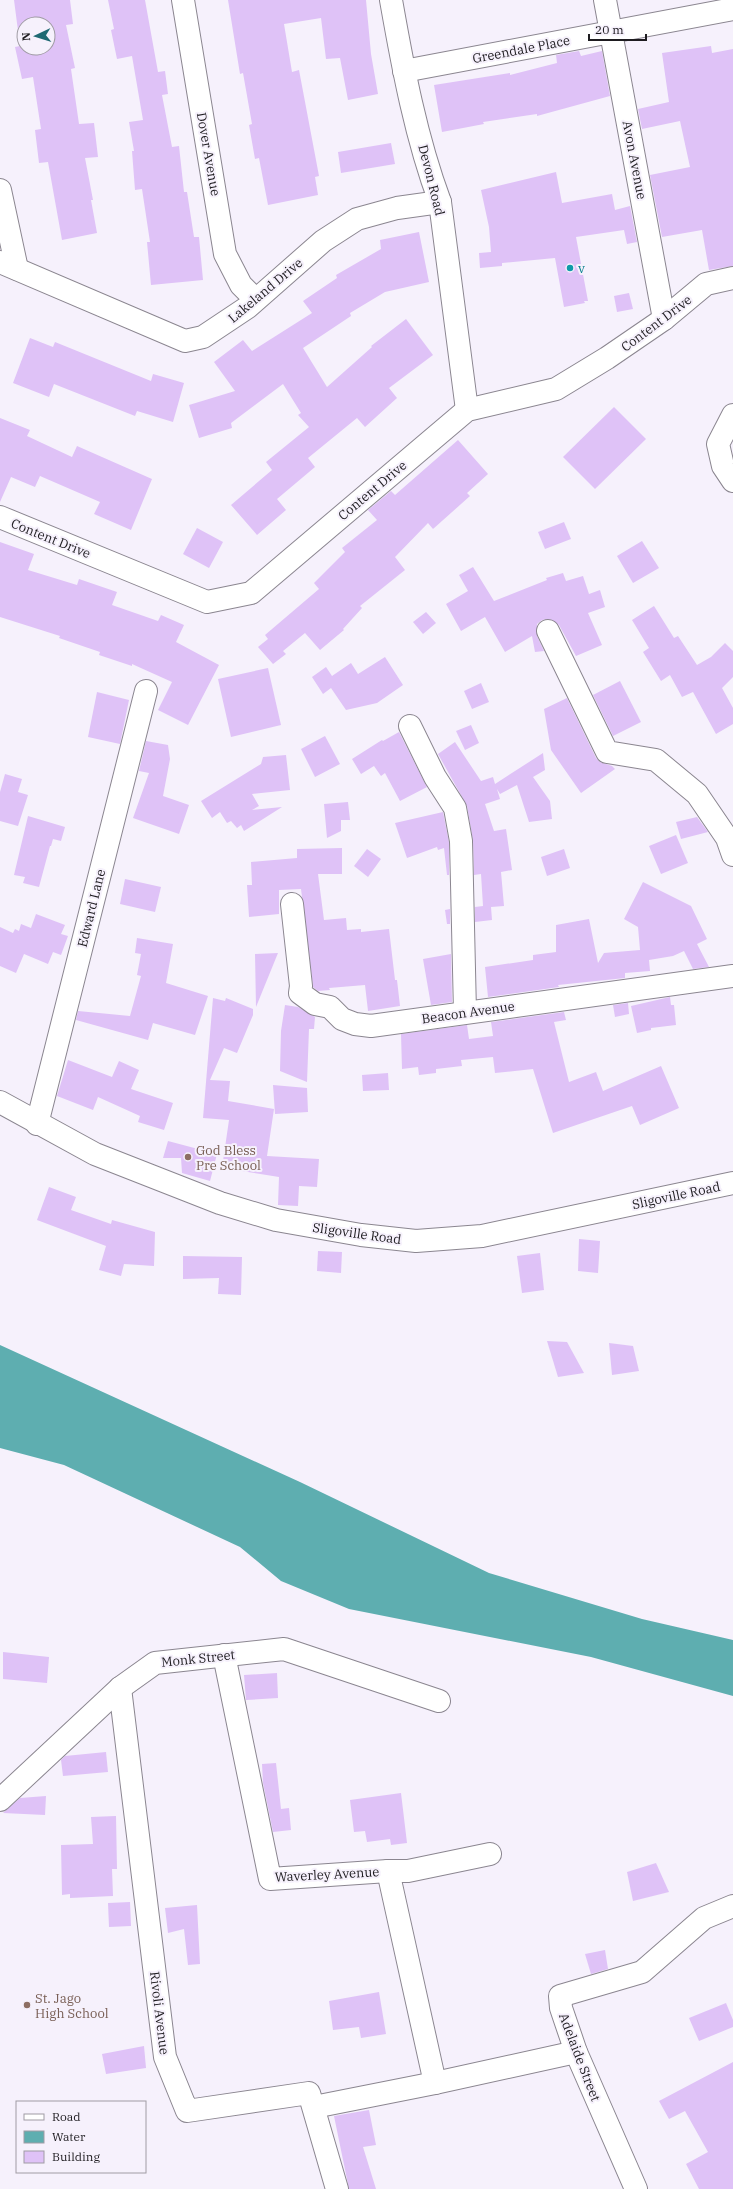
<svg xmlns="http://www.w3.org/2000/svg" width="733" height="2189" viewBox="0 0 733 2189" font-family="'IBM Plex Serif',serif">
<rect width="100%" height="100%" fill="#f6f1fc"/>
<path fill="#5eaeb0" d="M0,1345L300,1482L489,1573L642,1619L733,1640V1696L591,1657L349,1609L281,1581L240,1547L64,1465L0,1448Z"/>
<g fill="#dfc2f7" fill-rule="evenodd">
<path d="M14,0H70L73,24L66,25L75,68L71,69L79,124L94,123L98,157L85,158L93,200H91L97,233L62,240L48,162L39,163L35,130L41,129L33,77L22,79L15,47L20,46ZM24,24H48V48H24Z"/>
<path d="M108,0H145L158,72L165,71L168,94L162,95L172,147L179,146L184,192H187L194,237H199L203,280L151,285L147,242H150L142,189L135,190L132,151H134L129,122L143,120L132,56L117,59L111,30L114,29Z"/>
<path d="M228,0H366L371,54L378,94L348,100L340,58L326,59L321,18L284,24L292,72L299,70L319,176L315,177L318,195L268,205L259,158L255,159L249,125L252,124L243,73L240,74Z"/>
<path d="M711,46L712,53L733,49V266L709,270L702,230L662,237L650,175L690,167L680,121L642,129L638,109L669,102L662,53Z"/>
<path d="M579,51L581,56L602,51L610,96L537,116V114L483,122L484,124L442,132L434,85L510,73V75L557,63L556,55Z"/>
<path d="M391,143L395,164L341,173L338,152Z"/>
<path d="M556,172L562,203L612,194L615,210L630,206L637,242L627,244L624,230L576,237L588,301H584L585,303L564,307L555,258L502,263V266L480,268L479,253L491,252L489,227L481,190Z"/>
<path d="M419,232L429,282L385,292L350,313L351,316L303,348L327,387L372,347L371,346L406,319L433,355L389,388L397,398L365,427L357,418L308,458L315,467L277,499L286,510L257,535L231,505L272,470L266,462L309,427L298,415L301,413L283,384L231,423L232,428L199,438L189,405L235,391L214,362L243,340L252,351L312,313L303,301L337,278L336,275L381,249L380,240Z"/>
<path d="M629,293L633,309L617,312L614,296Z"/>
<path d="M30,338L53,347L55,342L151,381L153,374L184,383L173,422L137,411L135,416L54,384L49,397L13,383Z"/>
<path d="M614,407L646,439L595,489L563,457Z"/>
<path d="M0,418L30,430L27,436L72,457L77,446L152,479L131,530L94,514L100,502L40,476L35,487L11,477L0,502Z"/>
<path d="M458,440L488,474L467,493L470,496L433,529L428,523L395,557L405,570L360,606L362,608L343,629L344,630L320,650L305,633L283,651L286,654L273,664L258,647L268,639L265,635L319,589L314,583L345,552L342,548L377,520L368,510L391,491L395,495Z"/>
<path d="M564,522L571,539L545,549L538,532Z"/>
<path d="M197,528L223,542L209,568L183,554Z"/>
<path d="M642,541L659,568L633,583L617,556Z"/>
<path d="M0,542L34,554L28,570L77,585L79,579L117,592L112,605L158,621L161,615L184,625L176,642L219,665L188,725L158,710L172,682L132,664V666L99,655L100,652L59,638L60,636L0,617Z"/>
<path d="M473,567L494,601L547,580L546,578L563,573L566,581L583,576L589,594L600,590L605,607L588,613L602,645L576,656L559,625L549,619L542,620L537,624V636L544,651L535,652L532,636L505,652L485,617L461,631L446,604L468,591L459,575Z"/>
<path d="M654,606L674,638L678,636L697,665L711,657L725,643L733,651V677L722,688L733,708V724L716,734L693,692L682,697L670,675L661,681L643,652L649,648L632,620Z"/>
<path d="M426,612L436,623L423,634L413,622Z"/>
<path d="M385,657L403,685L377,703L346,710L331,688L323,694L312,677L326,667L332,676L351,663L358,674Z"/>
<path d="M268,668L281,725L231,737L218,679Z"/>
<path d="M620,681L641,722L613,736L593,695Z"/>
<path d="M481,683L489,702L472,709L464,691Z"/>
<path d="M97,692L129,700L120,744L88,737Z"/>
<path d="M567,698L596,758L600,762L612,766L615,769L581,793L551,750L544,709Z"/>
<path d="M471,725L479,743L465,750L456,731Z"/>
<path d="M399,732L427,787L400,801L385,773L381,776L374,766L361,774L352,759L382,740L383,741Z"/>
<path d="M325,736L340,764L315,777L301,749Z"/>
<path d="M146,741L168,745L170,759L163,796L189,805L179,834L133,818L149,773L139,771Z"/>
<path d="M455,742L481,781L493,777L495,784L543,753L545,770L533,777L550,801L552,819L529,822L517,785L500,794L497,789L500,799L485,804L494,831L506,829L512,870L501,872L504,906L491,907L492,920L475,922V907L483,906L481,874L474,875L473,841L467,806L438,754Z"/>
<path d="M286,755L290,790L252,794L259,806L252,810L282,807L244,831L241,825L237,828L231,821L227,823L220,812L212,818L201,801L261,764L263,757Z"/>
<path d="M5,774L22,779L18,792L28,795L18,826L0,821V792Z"/>
<path d="M348,802L350,820H341V831L327,838L324,804Z"/>
<path d="M443,812L449,842V875H447L444,848L438,850L437,847L407,858L395,823Z"/>
<path d="M28,816L65,827L61,841L53,839L51,846H50L39,887L23,883L25,877L14,875Z"/>
<path d="M697,817L708,832L681,839L676,822Z"/>
<path d="M676,835L688,863L661,874L649,846Z"/>
<path d="M342,848V874H318L324,920L346,918L347,930L361,929V932L389,929L395,980H397L400,1006L368,1011L365,985L329,988L330,990L318,991L313,987L301,889L279,890V914L249,917L247,885H252L251,862L297,858V849Z"/>
<path d="M367,849L381,859L368,877L354,866Z"/>
<path d="M564,849L570,868L547,876L541,857Z"/>
<path d="M125,879L161,887L155,912L120,904Z"/>
<path d="M643,882L691,906L707,939L697,944L709,967L693,969L684,951L673,956L649,960L650,971L625,973V978L558,985L559,987L488,997L485,967L533,960V955L556,952V925L589,919L598,963L604,953L640,950L638,927L624,919Z"/>
<path d="M450,909V924H447L445,910Z"/>
<path d="M36,914L65,925L61,934L68,936L61,955L53,952L48,964L24,954L16,973L0,966V927L13,933L15,929L19,931L21,924L31,928Z"/>
<path d="M137,938L173,944L166,983L208,996L195,1035L153,1023L148,1040L76,1020L78,1011L130,1016L141,976L137,975L141,954L135,953Z"/>
<path d="M278,953L256,1007L255,954Z"/>
<path d="M451,954L452,1002L431,1005L423,959Z"/>
<path d="M670,997L671,1005H674L676,1025L651,1028V1030L637,1033L631,1006Z"/>
<path d="M213,998L225,1001L226,998L253,1009V1015L237,1053L224,1048L210,1080L230,1081L228,1101L274,1109L267,1156L319,1159L317,1187L299,1186L298,1206L278,1205L279,1177L222,1168L229,1120L203,1118Z"/>
<path d="M628,1003L629,1014L615,1017L613,1005Z"/>
<path d="M285,1005L298,1007L315,1017L314,1029H309L307,1082L280,1071L281,1031Z"/>
<path d="M564,1012L566,1020L554,1022L569,1082L596,1072L603,1091L661,1066L679,1108L640,1125L632,1106L553,1133L533,1069L495,1073L493,1057L461,1060L462,1066L436,1069V1073L419,1075L418,1067L402,1069L401,1034L467,1025L469,1039L493,1036L491,1022Z"/>
<path d="M68,1060L112,1077L119,1061L139,1070L131,1089L173,1103L164,1130L138,1122L140,1116L98,1097L93,1110L57,1096Z"/>
<path d="M388,1073L389,1090L363,1091L362,1075Z"/>
<path d="M273,1085L307,1088L308,1112L275,1114Z"/>
<path d="M168,1141L217,1154L210,1181L182,1173L181,1158H163Z"/>
<path d="M49,1187L76,1197L71,1210L111,1224L112,1220L155,1232L154,1266L124,1264L121,1276L99,1270L106,1246L37,1220Z"/>
<path d="M579,1239L600,1241L598,1273L578,1271Z"/>
<path d="M318,1251L342,1252L341,1273L317,1271Z"/>
<path d="M540,1253L544,1290L522,1293L517,1256Z"/>
<path d="M183,1256L242,1257L241,1295L218,1294L219,1278L183,1279Z"/>
<path d="M547,1341L567,1342L584,1373L558,1377Z"/>
<path d="M609,1343L633,1346L639,1371L612,1375Z"/>
<path d="M3,1652L49,1657L47,1683L3,1679Z"/>
<path d="M277,1673L278,1698L246,1700L244,1675Z"/>
<path d="M106,1752L108,1772L63,1776L61,1760L65,1756Z"/>
<path d="M276,1763L281,1809L289,1808L291,1830L273,1832L263,1783L262,1764Z"/>
<path d="M401,1793L407,1843L391,1845L390,1839L367,1842L365,1831L354,1832L350,1800Z"/>
<path d="M46,1796L45,1815L3,1813L20,1798Z"/>
<path d="M116,1816L117,1869H112L113,1896L70,1898V1894L62,1895L61,1845L93,1844L91,1817Z"/>
<path d="M656,1863L669,1892L633,1901L627,1872Z"/>
<path d="M130,1902L131,1926L109,1927L108,1903Z"/>
<path d="M197,1905L200,1964L188,1965L184,1929L168,1933L165,1908Z"/>
<path d="M605,1950L608,1969L591,1974L585,1954Z"/>
<path d="M379,1992L386,2034L361,2038L359,2027L333,2030L329,2001Z"/>
<path d="M726,2003L733,2020V2027L699,2041L689,2018Z"/>
<path d="M144,2046L146,2068L106,2074L102,2054Z"/>
<path d="M733,2062V2189H699L686,2164L708,2152L685,2111L669,2119L659,2101Z"/>
<path d="M369,2110L376,2145L363,2147L376,2189H349L334,2116Z"/>
</g>
<g fill="none" stroke-linecap="round" stroke-linejoin="round">
<g stroke="#8b8690" stroke-width="24">
<g id="minor">
<path d="M183,0L225,254L241,285L255,299"/>
<path d="M391,0C403,68 416,138 440,202L467,410"/>
<path d="M605,0L664,319"/>
<path d="M404,71L733,9"/>
<path d="M0,190L17,269"/>
<path d="M0,262L185,341L203,337L248,307L323,241L357,219L397,208L440,202"/>
<path d="M733,415L718,444L723,466L733,481"/>
<path d="M0,517L207,602L251,593L467,410L556,389L607,358L664,319L706,284L733,278"/>
<path d="M548,631L607,752L656,760L697,794L727,838L733,855"/>
<path d="M410,726L435,777L455,808L461,841L465,1012"/>
<path d="M292,904L301,986L300,993L315,1004L330,1007L342,1019L355,1024L371,1026L733,976"/>
<path d="M0,1102L95,1154L220,1203L276,1220L361,1235L416,1241L482,1236L733,1183"/>
<path d="M37,1124L146,691"/>
<path d="M224,1655L270,1879L388,1871H408L490,1854"/>
<path d="M120,1688L165,2057L187,2111L309,2093L337,2189"/>
<path d="M0,1800L120,1688L155,1663L284,1649L439,1701"/>
<path d="M388,1871L435,2083"/>
<path d="M314,2107L435,2083L576,2052"/>
<path d="M636,2189L576,2052L561,2008L560,1996L642,1972L704,1918L733,1906"/>
</g>
</g>
<use href="#minor" stroke="#fff" stroke-width="22"/>
</g>
<circle fill="#0f9aa8" stroke="#f6f1fc" stroke-width="1.5" cx="570" cy="268" r="4"/>
<g fill="#8d6e63" stroke="#f6f1fc" stroke-width="1.5">
<circle cx="188" cy="1157" r="4"/>
<circle cx="27" cy="2005" r="4"/>
</g>
<g text-anchor="middle" stroke-width="4" stroke-linejoin="round" paint-order="stroke">
<g font-size="13" fill="#1e1c20" stroke="#f6f1fc">
<text transform="translate(521 49) rotate(-11)" y="5">Greendale Place</text>
<text transform="translate(209 154) rotate(80)" y="5">Dover Avenue</text>
<text transform="translate(635 160) rotate(79)" y="5">Avon Avenue</text>
<text transform="translate(432 180) rotate(76)" y="5">Devon Road</text>
<text transform="translate(265 290) rotate(-40)" y="5">Lakeland Drive</text>
<text transform="translate(656 323) rotate(-37)" y="5">Content Drive</text>
<text transform="translate(372 490) rotate(-40)" y="5">Content Drive</text>
<text transform="translate(51 538) rotate(22)" y="5">Content Drive</text>
<text transform="translate(91 908) rotate(-76)" y="5">Edward Lane</text>
<text transform="translate(468 1012) rotate(-8)" y="5">Beacon Avenue</text>
<text transform="translate(676 1195) rotate(-12)" y="5">Sligoville Road</text>
<text transform="translate(357 1233) rotate(8)" y="5">Sligoville Road</text>
<text transform="translate(198 1658) rotate(-6)" y="5">Monk Street</text>
<text transform="translate(327 1874) rotate(-3)" y="5">Waverley Avenue</text>
<text transform="translate(160 2013) rotate(83)" y="5">Rivoli Avenue</text>
<text transform="translate(580 2057) rotate(69)" y="5">Adelaide Street</text>
</g>
<g font-size="13" fill="#0d838f" stroke="#f6f1fc" text-anchor="start">
<text x="578" y="273">v</text>
</g>
<g font-size="13" fill="#785e54" stroke="#f6f1fc" text-anchor="start">
<text x="196" y="1155">God Bless<tspan x="196" dy="15">Pre School</tspan></text>
<text x="35" y="2003">St. Jago<tspan x="35" dy="15">High School</tspan></text>
</g>
</g>
<rect x="16" y="2101" width="130" height="72" fill="#f6f1fc" stroke="#a09ca4"/>
<rect x="24" y="2114" width="20" height="6" fill="#ffffff" stroke="#a09ca4"/>
<text x="52" y="2121" font-size="12" fill="#1e1c20">Road</text>
<rect x="24" y="2131" width="20" height="12" fill="#5eaeb0" stroke="#a09ca4"/>
<text x="52" y="2141" font-size="12" fill="#1e1c20">Water</text>
<rect x="24" y="2151" width="20" height="12" fill="#dfc2f7" stroke="#a09ca4"/>
<text x="52" y="2161" font-size="12" fill="#1e1c20">Building</text>
<g transform="translate(36 36) rotate(266)"><circle r="19" fill="#f6f1fc" stroke="#a09ca4"/>
<path d="M0-3L7 15L0 10L-7 15Z" fill="#1f6973"/>
<text y="-6" font-size="11" font-weight="bold" text-anchor="middle" fill="#1e1c20">N</text>
</g>
<path d="M589 34v6h57v-6" fill="none" stroke="#1e1c20" stroke-width="2"/>
<text x="595" y="34" font-size="12" fill="#1e1c20" stroke="#f6f1fc" stroke-width="3" paint-order="stroke">20 m</text>
</svg>
